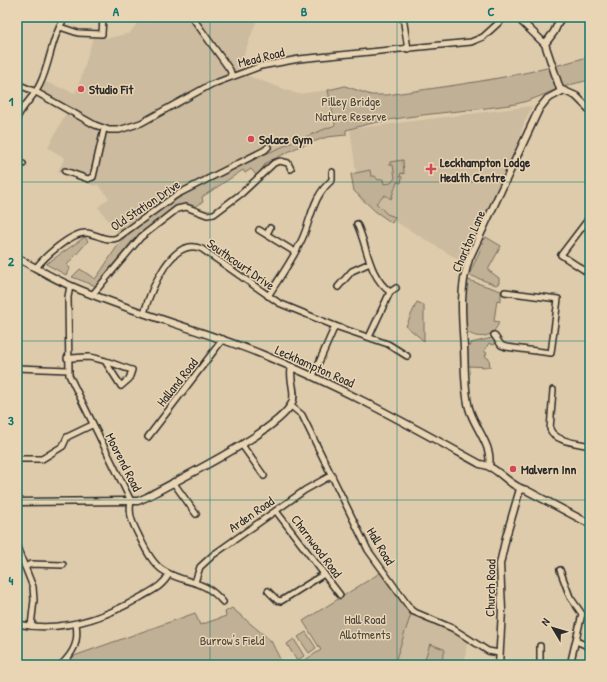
<svg xmlns="http://www.w3.org/2000/svg" width="607" height="682" viewBox="0 0 607 682" font-family="'Patrick Hand',sans-serif">
<rect width="100%" height="100%" fill="#decbab"/>
<filter id="ink" filterUnits="userSpaceOnUse"><feTurbulence type="fractalNoise" baseFrequency=".025" numOctaves="2"/><feDisplacementMap in="SourceGraphic" scale="8" xChannelSelector="R" yChannelSelector="G"/><feConvolveMatrix kernelMatrix="1 2 1 2 8 2 1 2 1" color-interpolation-filters="sRGB"/></filter>
<g filter="url(#ink)">
<g fill="#ccbb9e">
<path d="M156,17H258L239,67L248,76L298,94L328,90L332,129L267,154L123,240L98,207L109,198L97,184L95,186L58,171L65,158L48,148L69,107L41,91L45,82L75,93L81,78L93,38H109L130,33L140,19L145,23Z"/>
<path d="M532,106L523,126L515,153L464,263L360,200L350,129Z"/>
<path d="M411,614L447,628L467,641L465,661H474L475,665H394Z"/>
</g>
<g fill="#c0b095" stroke="#766e60">
<path d="M590,56V80C581,82 572,84 563,87C546,93 528,103 509,105C455,113 398,114 346,130V135L327,137L298,147L266,163L257,176L251,169L245,173L243,170L202,197L203,202L192,208L181,206L132,241L96,286L72,277L80,269L95,279C105,267 115,247 125,237C181,187 266,153 335,125L328,90L345,86L371,95H387C455,85 524,77 590,56Z"/>
<path d="M403,160L404,174L401,173L400,176L402,177L401,183L397,182L391,199L385,195L376,203L387,214L395,217L392,223L375,211L354,191L351,174L370,170L371,176H375L378,180L383,179L384,184L391,183L395,178L393,165H390V162Z"/>
<path d="M85,237L88,241L67,265L70,268L66,275L46,264Z"/>
<path d="M486,237L501,246L488,270L499,278V283L496,285L469,275Z"/>
<path d="M468,280L501,291V301L497,300L494,321L499,322C494,338 477,341 465,330L463,290Z"/>
<path d="M417,302L424,305V341L406,326Z"/>
<path d="M492,338L496,341L495,344L493,345L489,343L484,351L487,353L485,356L489,359L490,367L468,366L467,346H471V343Z"/>
<path d="M383,571L412,611L394,665H297L321,650L303,621Z"/>
<path d="M232,608L271,641L283,665H66L74,656L195,613L200,625L226,616L225,612Z"/>
<path d="M306,632L316,648L309,653L298,637Z"/>
<path d="M294,639L304,656L297,661L287,644Z"/>
<path d="M430,644L444,649L445,651L440,665L425,659Z"/>
</g>
<g fill="none" stroke-linecap="round" stroke-linejoin="round">
<g stroke="#2b2b2b" stroke-width="8">
<g id="minor">
<path d="M192,17L230,70L232,76"/>
<path d="M403,17L408,49"/>
<path d="M60,27L78,33L102,34L103,17"/>
<path d="M17,84L36,92L95,125L109,130H119L141,123L210,85L261,66L299,59L471,42L483,37L505,17"/>
<path d="M17,118C23,105 34,97 40,84C51,61 50,41 65,17"/>
<path d="M17,161L23,164"/>
<path d="M65,171L88,179L93,177L104,129"/>
<path d="M590,217L561,255L590,274"/>
<path d="M357,224C368,248 368,275 390,292L369,337"/>
<path d="M259,230L295,252"/>
<path d="M267,234L270,228"/>
<path d="M36,268C44,257 72,232 86,233C97,234 106,242 117,238L176,195L265,150L268,147"/>
<path d="M70,286L68,297L69,375L131,501C128,515 133,524 139,536C145,548 152,564 164,571C187,585 203,578 223,602"/>
<path d="M338,287L352,271L370,263"/>
<path d="M390,292L396,288"/>
<path d="M93,294L141,237L177,209L186,207L207,215L214,214L242,193L274,163L280,161L288,163L291,169"/>
<path d="M268,296C280,277 294,258 303,237C312,216 313,196 332,180V172"/>
<path d="M144,313C150,292 172,235 202,249L279,303L335,326L388,344L407,356"/>
<path d="M494,335L501,345L506,347L551,353L558,299L505,292"/>
<path d="M67,358C74,358 83,357 89,357C104,359 118,366 132,370L129,379L121,386L105,361"/>
<path d="M17,368L68,370"/>
<path d="M313,376L335,326"/>
<path d="M553,390L550,429C555,442 578,443 590,446"/>
<path d="M291,406L302,415L368,550L412,611L452,628L488,651L499,653"/>
<path d="M148,437L223,339"/>
<path d="M242,445L264,476"/>
<path d="M17,459H42L63,446L67,437L92,425"/>
<path d="M173,482L196,514"/>
<path d="M276,511L340,595"/>
<path d="M17,547L33,587L34,600L31,626"/>
<path d="M25,567L31,564L63,565"/>
<path d="M560,570L570,597L582,614L570,665"/>
<path d="M195,582L200,567L213,555L305,490L332,475"/>
<path d="M268,591L277,600L281,601L324,574"/>
<path d="M17,624C61,633 103,619 141,597C153,590 163,586 169,574"/>
<path d="M576,641L590,647"/>
<path d="M61,665C74,652 79,642 76,624"/>
<path d="M540,665V646"/>
</g>
</g>
<g stroke="#2b2b2b" stroke-width="9">
<g id="tertiary">
<path d="M517,17L545,44L560,89L576,96L590,110"/>
<path d="M545,44L554,32L561,17"/>
<path d="M17,258C35,267 52,278 71,286C133,313 199,329 261,354C338,385 409,425 480,464C498,466 509,487 526,490L590,524"/>
<path d="M489,465C493,446 474,427 469,408C464,388 465,367 464,347C462,317 459,289 469,259L539,109L547,99L562,91"/>
<path d="M17,502L131,501H138L147,497C177,480 279,431 292,403C297,392 288,379 292,367"/>
<path d="M499,665L502,610L500,564L506,537L520,489"/>
</g>
</g>
<use href="#minor" stroke="#e9d5b3" stroke-width="5"/>
<use href="#tertiary" stroke="#e9d5b3" stroke-width="6"/>
</g>
</g>
<path fill="none" stroke="#0f766e" stroke-width="1" stroke-opacity="0.55" d="M210,17V665M397,17V665M17,182H590M17,341H590M17,500H590"/>
<g fill="#d1495b" stroke="#e9d5b3" stroke-width="1.5">
<circle cx="81" cy="89" r="4"/>
<circle cx="251" cy="139" r="4"/>
<path d="M429 163h4v4h4v4h-4v4h-4v-4h-4v-4h4z"/>
<circle cx="513" cy="469" r="4"/>
</g>
<g text-anchor="middle" stroke-width="3" stroke-linejoin="round" paint-order="stroke">
<g font-size="13" fill="#2b2b2b" stroke="#e9d5b3">
<text transform="translate(261 57) rotate(-14)" y="5">Mead Road</text>
<text transform="translate(145 205) rotate(-34)" y="5">Old Station Drive</text>
<text transform="translate(468 241) rotate(-67)" y="5">Charlton Lane</text>
<text transform="translate(241 264) rotate(35)" y="5">Southcourt Drive</text>
<text transform="translate(315 366) rotate(24)" y="5">Leckhampton Road</text>
<text transform="translate(177 382) rotate(-52)" y="5">Halland Road</text>
<text transform="translate(124 462) rotate(63)" y="5">Moorend Road</text>
<text transform="translate(251 514) rotate(-35)" y="5">Arden Road</text>
<text transform="translate(317 546) rotate(53)" y="5">Charnwood Road</text>
<text transform="translate(381 546) rotate(59)" y="5">Hall Road</text>
<text transform="translate(490 588) rotate(-89)" y="5">Church Road</text>
</g>
<g font-size="13" font-weight="bold" fill="#2b2b2b" stroke="#e9d5b3" text-anchor="start">
<text x="89" y="94">Studio Fit</text>
<text x="259" y="144">Solace Gym</text>
<text x="440" y="167">Leckhampton Lodge<tspan x="440" dy="15">Health Centre</tspan></text>
<text x="521" y="474">Malvern Inn</text>
</g>
<g font-size="13" fill="#494640" stroke="#e9d5b3">
<text x="351" y="106">Pilley Bridge<tspan x="351" dy="15">Nature Reserve</tspan></text>
<text x="365" y="624">Hall Road<tspan x="365" dy="15">Allotments</tspan></text>
<text x="232" y="645">Burrow's Field</text>
</g>
</g>
<rect width="607" height="682" fill="none" stroke="#e9d5b3" stroke-width="44"/>
<g transform="translate(553 628) rotate(308)" stroke="#e9d5b3" stroke-width="3" paint-order="stroke">
<path d="M0-3L7 15L0 10L-7 15Z" fill="#2b2b2b"/>
<text y="-6" font-size="11" font-weight="bold" text-anchor="middle" fill="#2b2b2b">N</text>
</g>
<rect x="22" y="22" width="563" height="638" fill="none" stroke="#0f766e" stroke-width="1.5"/>
<g font-size="13" text-anchor="middle" font-weight="bold" fill="#0f766e">
<text x="116" y="16">A</text>
<text x="304" y="16">B</text>
<text x="491" y="16">C</text>
<text x="11" y="106">1</text>
<text x="11" y="266">2</text>
<text x="11" y="425">3</text>
<text x="11" y="585">4</text>
</g>
</svg>
